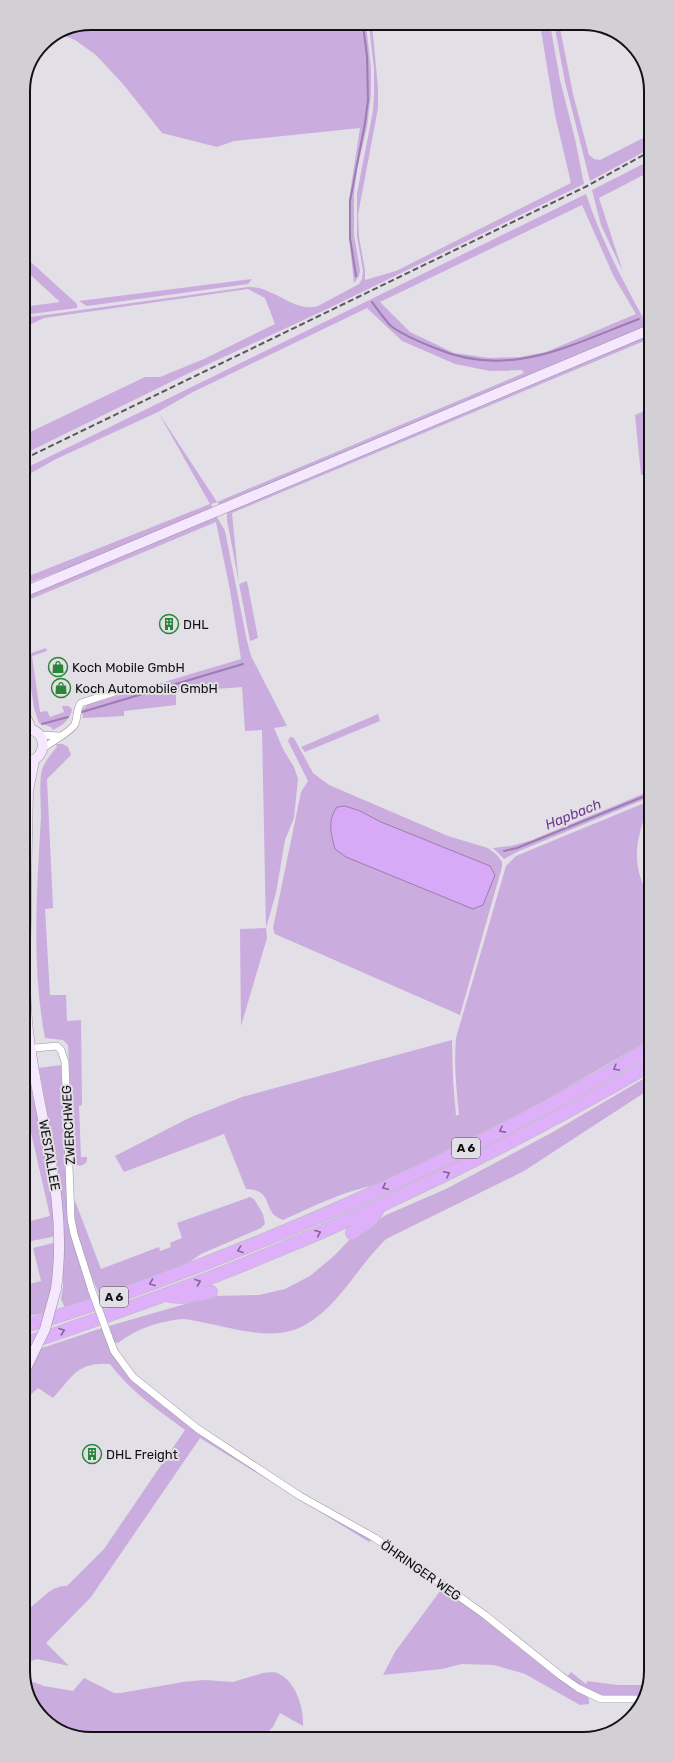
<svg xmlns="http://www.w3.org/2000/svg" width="674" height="1762" viewBox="0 0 674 1762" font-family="Rubik,sans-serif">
<rect width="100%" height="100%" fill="#e3dfe6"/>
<g fill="#caacde" fill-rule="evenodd">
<path d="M554,23H559L573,94L589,155L594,159L600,160L649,135V149L590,181L565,82Z"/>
<path d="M540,24H550L560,80L575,139L584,184L325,310L185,375L24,454V435L145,377H160L204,359L275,324L265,298L248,289L44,318L23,328V318L248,287C274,286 293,313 318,306L359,284L362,279L363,271L357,236V193L373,111L374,93V69L369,25H372L378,88V108L358,215L359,237L365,270V280L396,271L571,183L555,115Z"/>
<path d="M366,25L371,69V94L367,127L357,169L354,194V235L360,270L359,276L354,283L349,237V200L360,128L234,141L217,147L162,133L123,84L96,55L75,40L58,33L65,28Z"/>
<path d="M649,161V172L599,198L623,272L601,225L592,190Z"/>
<path d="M586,194C601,239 622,280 645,321L644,327L221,506L217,502L211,504L213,509L115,550L26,584L24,581V576H29L210,504L158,412L56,459L24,477V469ZM582,205L614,277L636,314L546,352L520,357L490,358L454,353L410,332L380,302ZM367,308L402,341L455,364L490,371L522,370L524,373L217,502L158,412L191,393Z"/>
<path d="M23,255L77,304V308L23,315V307L60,302L23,268Z"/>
<path d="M252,279L248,284L87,306L79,301Z"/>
<path d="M649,334V339L232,513L239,584L247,581L258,638L250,641L227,520V513L233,508Z"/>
<path d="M649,409V473L641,475L635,415Z"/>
<path d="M210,517H217L225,531L247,641L251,656L287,726L274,728L283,749L294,767L298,779L294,818L285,840L276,893L266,928L267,938L241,1026L240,929L266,928L262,730L245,731L242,687L176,692V705L124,711V716L83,718L82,710L87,705L241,659L230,590L216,522L31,599L30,595Z"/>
<path d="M46,648L47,651L32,656L40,712L47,711L50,717L64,712L62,706H68L72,709C71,719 62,726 53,730L51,727L39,723L34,708L26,655Z"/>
<path d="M378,714L380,721L305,752L301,747Z"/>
<path d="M290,737L294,738L313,773L329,785L448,836L488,848L497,855L502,862V867L460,1015L275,934L273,928L301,792L308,781L288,741ZM360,811L381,822L346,857L335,849L331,833Z"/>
<path d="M56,744H63L68,747L71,755L47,779L53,908L45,909L50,995H66L67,1021L81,1020L82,1105L79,1106L81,1157H87V1161C83,1167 78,1167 74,1162L68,1045L63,1040L45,1038C31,965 37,889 41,816C41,804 39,780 42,770C45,761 51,754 57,747Z"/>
<path d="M650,791V797L519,851L504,859L493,848L511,846L532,840Z"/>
<path d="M642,804L646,806L647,809C635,845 631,864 650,899V1040L533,1107L380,1184C346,1190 314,1206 283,1220C260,1212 276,1190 246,1189L224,1134L124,1172L115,1156L189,1118L242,1097L452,1040L453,1080L456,1116L459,1114C456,1088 454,1063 456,1038L506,866L516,856Z"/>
<path d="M61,1065L69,1220L92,1298L65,1308L61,1299L63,1286V1247L57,1168L39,1068Z"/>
<path d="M29,1072L33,1097L50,1171L56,1232L52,1237L31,1241L27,1222L50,1216L25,1106V1073Z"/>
<path d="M650,1075V1089L524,1171L386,1239C358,1266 339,1306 305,1325C275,1342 237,1329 206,1323C199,1322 190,1319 182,1319C160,1321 135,1329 118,1343L114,1342L109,1326L213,1296L259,1295L285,1289L310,1276L335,1255L355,1234L386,1215L446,1189L553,1132Z"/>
<path d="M250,1197L254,1199L263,1214L265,1224L261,1228L201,1254L184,1266L100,1296C90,1273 76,1244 74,1219C73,1213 75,1207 75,1201L101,1269L159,1247L160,1251L171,1247L170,1243L182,1238L177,1223Z"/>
<path d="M53,1243L56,1249L51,1291L44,1313L25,1317V1285L41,1281L33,1248Z"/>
<path d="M105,1327L114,1351L133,1377L198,1429L372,1538L369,1542L200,1438L91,1597L46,1643L69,1666L37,1659L25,1663V1611C40,1603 49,1585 67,1586L104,1549L185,1430C158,1410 130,1391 110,1364C77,1362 73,1376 53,1398L38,1388L25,1400V1370L36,1350Z"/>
<path d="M443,1587C492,1624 537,1665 589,1698V1704L580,1705L525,1674L494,1665L462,1664L442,1669L383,1675L395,1652Z"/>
<path d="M571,1672L586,1684L587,1681L617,1685H646L643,1696C610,1696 594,1699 567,1677Z"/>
<path d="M263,1673C268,1673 274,1671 279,1674C296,1682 304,1708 303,1726L280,1713L273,1727L261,1738L87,1739L46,1722L25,1689V1679L44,1686L73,1691L84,1678L114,1693H121L183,1682L204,1680L233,1682Z"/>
</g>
<path fill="#d8a9f7" stroke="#9d7bb3" d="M345,806L360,811L381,822L490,866L495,875L483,905L473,909L346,857L335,849C331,834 327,821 337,807Z"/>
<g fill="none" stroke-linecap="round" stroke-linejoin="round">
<g stroke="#9d7bb3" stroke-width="2">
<path d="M356,276L350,238V201L365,123L368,100L367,56L363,25"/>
<path d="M372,302C378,310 384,319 391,326C404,336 420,342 435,348C509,380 570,345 639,319"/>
<path d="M82,712L243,664"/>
<path d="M42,724L68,717"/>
<path d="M504,851L517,848L650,794"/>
</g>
<g stroke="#99959b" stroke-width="8">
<g id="street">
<path d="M40,735L59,736"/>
<path d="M43,748C50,743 73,730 75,724C78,716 76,710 81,703L124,689"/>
<path d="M24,1049L57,1046L61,1050L65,1062L71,1219L74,1234L92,1291"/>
<path d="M108,1335L114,1351L133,1377L198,1429L300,1496L375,1538L439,1582L485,1615L561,1676L578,1688L601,1699H642"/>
</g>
</g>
<g stroke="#99959b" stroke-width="11">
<g id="secondary">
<path d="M24,592L649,330"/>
<path d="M24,713L31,729"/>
<path d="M24,729C49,727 49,762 24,762"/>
<path d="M34,761L28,791C27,834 26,876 26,919C25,956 24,994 28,1031C38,1120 69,1197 56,1289"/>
</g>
</g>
<g stroke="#bdbcbd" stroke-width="14">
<g id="highway">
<path d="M352,1233L371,1220L380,1206"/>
<path d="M171,1296L182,1297L211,1292"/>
<path d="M25,1326C85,1309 143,1287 201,1265C356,1205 507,1134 650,1048"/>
<path d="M25,1343L49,1336C104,1317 158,1298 212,1277C364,1218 509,1147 650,1065"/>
</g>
</g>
<use href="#street" stroke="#fff" stroke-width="7"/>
<use href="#secondary" stroke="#f5e7fd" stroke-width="10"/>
<use href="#highway" stroke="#ddb0f9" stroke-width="13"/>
<path stroke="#5a585c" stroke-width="2" stroke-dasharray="6 3" stroke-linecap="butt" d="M24,459L587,186L649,152"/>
<g stroke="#99959b" stroke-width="8" stroke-linecap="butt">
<path id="street-bridge" d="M92,1291L108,1335"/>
</g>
<g stroke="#99959b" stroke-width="11" stroke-linecap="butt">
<path id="secondary-bridge" d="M26,1368L45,1329L56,1289"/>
</g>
<use href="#street-bridge" stroke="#fff" stroke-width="7"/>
<use href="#secondary-bridge" stroke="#f5e7fd" stroke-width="10"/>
</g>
<defs><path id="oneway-chevron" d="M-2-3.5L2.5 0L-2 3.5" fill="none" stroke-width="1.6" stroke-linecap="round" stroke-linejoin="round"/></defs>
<g stroke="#826892">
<use href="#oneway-chevron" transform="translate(616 1068) rotate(150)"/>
<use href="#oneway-chevron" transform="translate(502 1130) rotate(152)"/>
<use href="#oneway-chevron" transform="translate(447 1174) rotate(-26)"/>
<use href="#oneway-chevron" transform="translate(385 1187) rotate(155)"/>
<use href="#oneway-chevron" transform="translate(318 1233) rotate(-23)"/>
<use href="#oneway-chevron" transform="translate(240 1250) rotate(160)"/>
<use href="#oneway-chevron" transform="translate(198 1282) rotate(-20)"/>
<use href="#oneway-chevron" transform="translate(152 1283) rotate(159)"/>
<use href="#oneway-chevron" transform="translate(62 1331) rotate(-20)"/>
</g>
<defs>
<g id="building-ring" transform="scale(1)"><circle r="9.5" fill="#e3dfe6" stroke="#298638" stroke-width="1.5"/><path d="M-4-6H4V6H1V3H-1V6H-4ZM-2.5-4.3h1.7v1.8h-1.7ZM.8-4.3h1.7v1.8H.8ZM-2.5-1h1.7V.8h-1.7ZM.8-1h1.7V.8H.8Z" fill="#298638"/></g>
<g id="shop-ring" transform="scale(1)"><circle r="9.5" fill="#e3dfe6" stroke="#298638" stroke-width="1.5"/><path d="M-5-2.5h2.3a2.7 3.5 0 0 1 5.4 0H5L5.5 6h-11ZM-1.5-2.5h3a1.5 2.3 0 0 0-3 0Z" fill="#298638"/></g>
</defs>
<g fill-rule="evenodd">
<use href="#building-ring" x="169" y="624"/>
<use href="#shop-ring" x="58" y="667"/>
<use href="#shop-ring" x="61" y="688"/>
<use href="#building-ring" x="92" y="1454"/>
</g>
<g text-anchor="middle" stroke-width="4" stroke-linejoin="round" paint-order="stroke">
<g fill="#e3dfe6" stroke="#514f52" stroke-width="1">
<rect x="452" y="1138" width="28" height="20" rx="3"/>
<rect x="100" y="1287" width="28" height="20" rx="3"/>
</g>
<g font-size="12" font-weight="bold" fill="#121113">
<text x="466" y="1152">A 6</text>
<text x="114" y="1301">A 6</text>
</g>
<g font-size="13" fill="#121113" stroke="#e3dfe6" text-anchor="start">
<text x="183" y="629">DHL</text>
<text x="72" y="672">Koch Mobile GmbH</text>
<text x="75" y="693">Koch Automobile GmbH</text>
<text x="106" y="1459">DHL Freight</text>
</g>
<g font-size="13" fill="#121113" stroke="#e3dfe6">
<text transform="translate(68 1125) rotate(-93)" y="5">ZWERCHWEG</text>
<text transform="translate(50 1155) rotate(80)" y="5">WESTALLEE</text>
<text transform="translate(421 1570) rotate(35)" y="5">ÖHRINGER WEG</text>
</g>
<g font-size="14" font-style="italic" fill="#723992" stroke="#e3dfe6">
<text transform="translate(573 814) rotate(-22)" y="5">Hapbach</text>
</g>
</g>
<path d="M0 0H674V1762H0ZM91 30H583A61 61 0 0 1 644 91V1671A61 61 0 0 1 583 1732H91A61 61 0 0 1 30 1671V91A61 61 0 0 1 91 30Z" fill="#d2cfd5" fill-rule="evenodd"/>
<path fill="none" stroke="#121113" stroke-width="2" d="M91 30H583A61 61 0 0 1 644 91V1671A61 61 0 0 1 583 1732H91A61 61 0 0 1 30 1671V91A61 61 0 0 1 91 30Z"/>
</svg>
